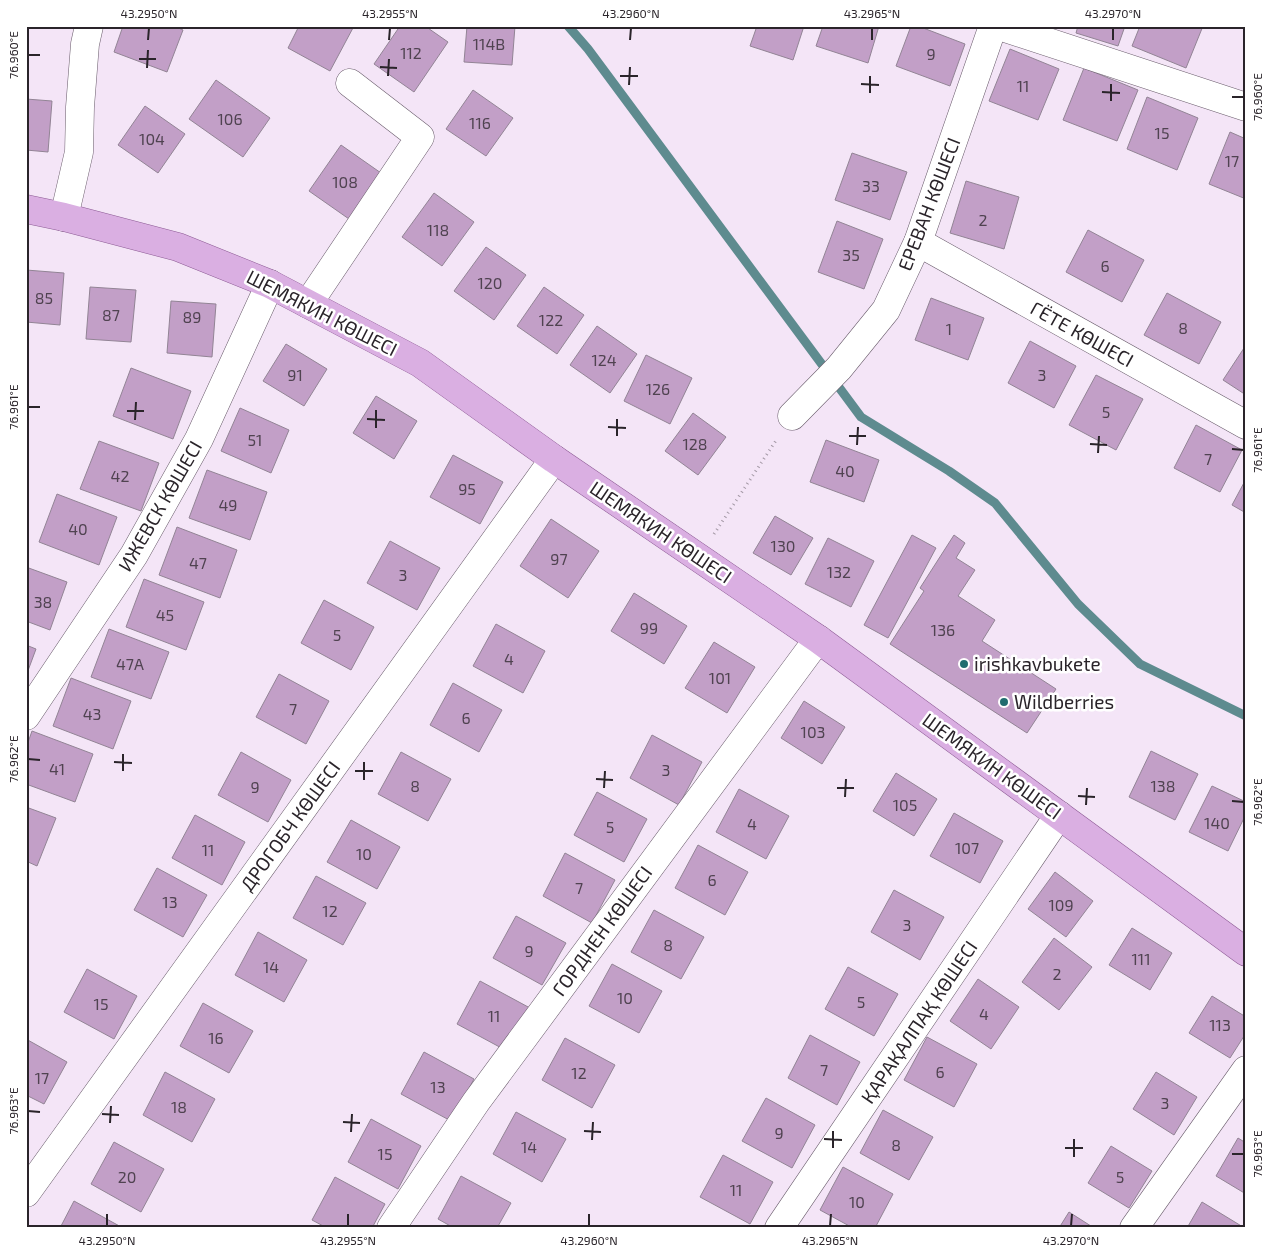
<svg xmlns="http://www.w3.org/2000/svg" width="1272" height="1254" viewBox="0 0 1272 1254" font-family="'Exo 2',sans-serif">
<rect width="100%" height="100%" fill="#f4e5f7"/>
<g fill="none" stroke-linecap="round" stroke-linejoin="round">
<path stroke="#5e8b8f" stroke-width="9" d="M568,26L588,49L861,417L949,471L995,503L1078,604L1140,664L1246,716"/>
</g>
<g fill="#c29fc7" stroke="#928495">
<path d="M123,26H174L183,30L167,72L114,52Z"/>
<path d="M299,26H354L330,71L288,48Z"/>
<path d="M400,26H425L448,42L414,92L374,64Z"/>
<path d="M467,26H515L512,65L464,62Z"/>
<path d="M757,26H804L793,60L750,46Z"/>
<path d="M823,26H879L868,63L816,46Z"/>
<path d="M911,26H918L965,44L950,86L896,66Z"/>
<path d="M1078,26H1125L1118,46L1076,33Z"/>
<path d="M1140,26H1203L1186,68L1132,46Z"/>
<path d="M1010,49L1059,69L1038,120L989,101Z"/>
<path d="M1084,68L1138,90L1117,141L1063,120Z"/>
<path d="M216,80L270,118L243,157L189,119Z"/>
<path d="M473,90L513,118L486,156L446,129Z"/>
<path d="M1147,97L1198,118L1177,170L1127,149Z"/>
<path d="M26,99L52,101L48,152L26,150Z"/>
<path d="M145,106L185,134L158,173L118,145Z"/>
<path d="M1230,132L1246,139V199L1209,184Z"/>
<path d="M341,145L381,173L349,219L309,191Z"/>
<path d="M852,153L907,172L890,220L835,200Z"/>
<path d="M966,181L1019,197L1004,249L950,233Z"/>
<path d="M434,193L474,222L442,266L402,237Z"/>
<path d="M837,221L883,239L864,289L818,272Z"/>
<path d="M1088,230L1144,260L1122,302L1066,272Z"/>
<path d="M486,247L526,275L494,320L454,291Z"/>
<path d="M26,270L64,273L60,325L26,322Z"/>
<path d="M90,287L136,290L131,342L86,339Z"/>
<path d="M544,287L584,315L557,354L517,326Z"/>
<path d="M1167,293L1221,322L1199,364L1144,335Z"/>
<path d="M931,298L984,318L968,360L915,340Z"/>
<path d="M171,301L216,304L212,357L167,353Z"/>
<path d="M597,326L637,354L610,393L570,365Z"/>
<path d="M1030,341L1076,366L1054,408L1008,383Z"/>
<path d="M286,344L327,369L304,406L263,381Z"/>
<path d="M1246,345V395L1223,380Z"/>
<path d="M646,355L692,378L670,424L624,401Z"/>
<path d="M131,368L191,391L173,439L113,416Z"/>
<path d="M1096,375L1143,399L1116,450L1069,425Z"/>
<path d="M376,396L417,421L394,459L353,433Z"/>
<path d="M240,408L289,430L271,473L221,451Z"/>
<path d="M693,413L726,437L698,475L665,451Z"/>
<path d="M1196,425L1242,450L1220,492L1174,468Z"/>
<path d="M826,440L879,460L864,502L810,482Z"/>
<path d="M99,441L159,463L141,511L80,489Z"/>
<path d="M453,455L503,482L480,524L430,497Z"/>
<path d="M207,470L267,492L250,540L189,518Z"/>
<path d="M1246,479V513L1232,505Z"/>
<path d="M57,494L117,517L99,565L39,542Z"/>
<path d="M775,516L813,538L791,575L753,553Z"/>
<path d="M551,519L599,551L568,598L520,566Z"/>
<path d="M177,527L237,550L220,598L159,575Z"/>
<path d="M912,535L936,548L888,638L864,625Z"/>
<path d="M954,535L965,543L956,558L975,570L958,596L995,620L982,641L1056,689L1027,733L890,644L924,591L920,588Z"/>
<path d="M828,538L874,561L851,607L805,584Z"/>
<path d="M390,541L440,568L417,610L367,583Z"/>
<path d="M26,567L67,582L50,630L26,621Z"/>
<path d="M144,579L204,602L186,650L126,627Z"/>
<path d="M634,593L687,626L664,664L611,631Z"/>
<path d="M324,600L374,627L351,670L301,643Z"/>
<path d="M496,624L545,651L523,693L473,666Z"/>
<path d="M109,629L169,652L151,699L91,677Z"/>
<path d="M714,642L755,667L727,713L685,688Z"/>
<path d="M26,645L36,649L26,676Z"/>
<path d="M279,674L329,701L306,744L256,717Z"/>
<path d="M71,678L131,701L113,749L53,726Z"/>
<path d="M453,683L502,710L479,752L430,725Z"/>
<path d="M804,701L845,727L822,764L781,738Z"/>
<path d="M32,731L93,754L75,802L26,784V748Z"/>
<path d="M652,735L702,762L679,805L630,778Z"/>
<path d="M1151,751L1198,774L1175,820L1129,797Z"/>
<path d="M241,752L291,780L268,822L218,795Z"/>
<path d="M401,752L451,779L428,821L378,794Z"/>
<path d="M896,773L937,799L914,836L873,811Z"/>
<path d="M1212,786L1246,802V814L1228,851L1189,832Z"/>
<path d="M739,789L789,816L766,859L716,832Z"/>
<path d="M597,792L647,819L624,862L574,835Z"/>
<path d="M26,807L56,818L37,866L26,861Z"/>
<path d="M954,813L1003,841L980,883L930,856Z"/>
<path d="M195,815L245,842L222,885L172,858Z"/>
<path d="M351,820L400,847L377,889L327,862Z"/>
<path d="M698,845L748,872L725,915L675,888Z"/>
<path d="M565,853L615,880L592,923L543,896Z"/>
<path d="M157,868L207,895L183,937L134,910Z"/>
<path d="M1055,872L1093,901L1066,937L1028,909Z"/>
<path d="M316,876L366,903L343,945L293,918Z"/>
<path d="M894,890L944,917L920,960L871,932Z"/>
<path d="M654,910L704,937L681,979L631,952Z"/>
<path d="M516,916L566,943L542,985L493,958Z"/>
<path d="M1132,928L1172,953L1150,990L1109,965Z"/>
<path d="M258,932L307,960L284,1002L235,975Z"/>
<path d="M1054,938L1092,967L1059,1010L1022,982Z"/>
<path d="M612,964L662,991L639,1033L589,1006Z"/>
<path d="M848,967L898,994L874,1036L825,1009Z"/>
<path d="M87,969L137,996L114,1039L64,1012Z"/>
<path d="M978,979L1019,1007L991,1049L950,1021Z"/>
<path d="M480,981L530,1008L507,1051L457,1024Z"/>
<path d="M1212,996L1246,1017V1033L1230,1058L1189,1033Z"/>
<path d="M203,1003L253,1031L229,1073L180,1046Z"/>
<path d="M810,1035L860,1062L837,1105L788,1078Z"/>
<path d="M927,1037L977,1064L954,1107L904,1080Z"/>
<path d="M565,1038L615,1065L592,1108L542,1080Z"/>
<path d="M26,1039L67,1062L44,1104L26,1095Z"/>
<path d="M424,1052L474,1079L451,1121L401,1094Z"/>
<path d="M165,1072L215,1099L192,1142L143,1115Z"/>
<path d="M1156,1072L1197,1097L1174,1135L1133,1109Z"/>
<path d="M766,1098L815,1125L792,1168L742,1141Z"/>
<path d="M883,1110L933,1137L909,1180L860,1153Z"/>
<path d="M516,1112L566,1139L542,1182L493,1154Z"/>
<path d="M371,1119L421,1146L398,1189L348,1162Z"/>
<path d="M1238,1138L1246,1143V1194L1216,1176Z"/>
<path d="M114,1142L164,1169L141,1212L91,1184Z"/>
<path d="M1111,1146L1152,1171L1129,1208L1088,1183Z"/>
<path d="M723,1155L773,1182L750,1224L700,1197Z"/>
<path d="M843,1167L893,1194L875,1228H853L820,1210Z"/>
<path d="M461,1176L511,1203L497,1228H454L438,1219Z"/>
<path d="M335,1177L385,1204L372,1228H327L312,1220Z"/>
<path d="M74,1201L123,1228H60Z"/>
<path d="M1202,1202L1243,1227V1228H1187Z"/>
<path d="M1069,1212L1094,1228H1059Z"/>
</g>
<g fill="none" stroke-linecap="round" stroke-linejoin="round">
<g stroke="#6a5d6c" stroke-width="29">
<g id="minor">
<path d="M999,26L1246,107"/>
<path d="M64,217L79,152L80,107L85,44L89,26"/>
<path d="M918,242L1246,425"/>
<path d="M308,304L420,137L350,83"/>
<path d="M792,416L839,368L886,310L918,242L993,26"/>
<path d="M26,716L134,555L199,439L270,284"/>
<path d="M26,1193L554,459"/>
<path d="M391,1228L476,1102L818,639"/>
<path d="M779,1228L1059,815"/>
<path d="M1134,1228L1246,1070"/>
</g>
</g>
<g stroke="#8d5c95" stroke-width="29">
<path id="major" d="M26,209L64,217L178,247L270,284L420,363L554,459L818,639L1246,952"/>
</g>
<path stroke="#a398a5" stroke-width="3" stroke-dasharray="1 4" stroke-linecap="butt" d="M714,534L777,439"/>
<use href="#minor" stroke="#fff" stroke-width="28"/>
<use href="#major" stroke="#daafe2" stroke-width="28"/>
</g>
<path fill="none" stroke="#2a242a" stroke-width="2" d="M148,40L149,28M389,40L390,28M630,40L631,28M872,40V28M1113,40V28M28,55H40M139,59H156M380,67L397,68M147,68L148,50M388,76L389,59M620,76H638M861,84L879,85M629,85L630,67M1102,92L1120,93M870,93V76M1232,97H1244M1111,101V84M28,407H40M127,411H144M367,419L385,420M135,420L136,402M608,427L626,428M376,428V410M617,436V419M849,436H866M1090,444L1107,445M857,445L858,427M1232,449L1244,450M1098,453L1099,436M28,759L40,760M114,762L132,763M123,771V754M355,771H373M596,779L613,780M364,780V762M604,788L605,771M837,788H854M1078,796L1095,797M845,797L846,779M1232,801L1244,802M1086,805L1087,788M28,1111L40,1112M102,1114L119,1115M343,1122L360,1123M110,1123L111,1106M584,1131L601,1132M351,1132L352,1114M824,1139L842,1140M592,1140L593,1122M833,1148V1131M1065,1148H1083M1232,1154H1244M1074,1157V1139M107,1226V1214M348,1226V1214M589,1226V1214M830,1226L831,1214M1071,1226L1072,1214"/>
<g fill="#206c6f" stroke="#fff" stroke-width="2">
<circle cx="964" cy="664" r="5"/>
<circle cx="1004" cy="702" r="5"/>
</g>
<g text-anchor="middle" stroke-width="5" stroke-linejoin="round" paint-order="stroke">
<g font-size="16" fill="#504351">
<text x="489" y="50">114В</text>
<text x="411" y="59">112</text>
<text x="931" y="60">9</text>
<text x="1023" y="92">11</text>
<text x="230" y="125">106</text>
<text x="480" y="129">116</text>
<text x="1162" y="139">15</text>
<text x="152" y="145">104</text>
<text x="1232" y="167">17</text>
<text x="345" y="188">108</text>
<text x="871" y="192">33</text>
<text x="983" y="226">2</text>
<text x="438" y="236">118</text>
<text x="851" y="261">35</text>
<text x="1105" y="272">6</text>
<text x="490" y="289">120</text>
<text x="44" y="304">85</text>
<text x="111" y="321">87</text>
<text x="192" y="323">89</text>
<text x="551" y="326">122</text>
<text x="1183" y="334">8</text>
<text x="949" y="335">1</text>
<text x="604" y="366">124</text>
<text x="295" y="381">91</text>
<text x="1042" y="381">3</text>
<text x="658" y="395">126</text>
<text x="1106" y="418">5</text>
<text x="255" y="446">51</text>
<text x="695" y="450">128</text>
<text x="1208" y="465">7</text>
<text x="845" y="477">40</text>
<text x="120" y="482">42</text>
<text x="467" y="495">95</text>
<text x="228" y="511">49</text>
<text x="78" y="535">40</text>
<text x="783" y="552">130</text>
<text x="559" y="565">97</text>
<text x="198" y="569">47</text>
<text x="839" y="578">132</text>
<text x="403" y="581">3</text>
<text x="43" y="608">38</text>
<text x="165" y="621">45</text>
<text x="649" y="634">99</text>
<text x="943" y="636">136</text>
<text x="337" y="641">5</text>
<text x="509" y="665">4</text>
<text x="130" y="670">47А</text>
<text x="720" y="684">101</text>
<text x="293" y="715">7</text>
<text x="92" y="720">43</text>
<text x="466" y="724">6</text>
<text x="813" y="738">103</text>
<text x="57" y="775">41</text>
<text x="666" y="776">3</text>
<text x="415" y="792">8</text>
<text x="1163" y="792">138</text>
<text x="255" y="793">9</text>
<text x="905" y="811">105</text>
<text x="1217" y="829">140</text>
<text x="752" y="830">4</text>
<text x="610" y="833">5</text>
<text x="967" y="854">107</text>
<text x="208" y="856">11</text>
<text x="364" y="860">10</text>
<text x="712" y="886">6</text>
<text x="579" y="894">7</text>
<text x="170" y="908">13</text>
<text x="1061" y="911">109</text>
<text x="330" y="917">12</text>
<text x="907" y="931">3</text>
<text x="668" y="951">8</text>
<text x="529" y="957">9</text>
<text x="1141" y="965">111</text>
<text x="271" y="973">14</text>
<text x="1057" y="980">2</text>
<text x="625" y="1004">10</text>
<text x="861" y="1008">5</text>
<text x="101" y="1010">15</text>
<text x="984" y="1020">4</text>
<text x="494" y="1022">11</text>
<text x="1220" y="1031">113</text>
<text x="216" y="1044">16</text>
<text x="824" y="1076">7</text>
<text x="940" y="1078">6</text>
<text x="579" y="1079">12</text>
<text x="42" y="1084">17</text>
<text x="438" y="1093">13</text>
<text x="1165" y="1109">3</text>
<text x="179" y="1113">18</text>
<text x="779" y="1139">9</text>
<text x="896" y="1151">8</text>
<text x="529" y="1153">14</text>
<text x="385" y="1160">15</text>
<text x="127" y="1183">20</text>
<text x="1120" y="1183">5</text>
<text x="736" y="1196">11</text>
<text x="857" y="1208">10</text>
</g>
<g font-size="19" fill="#2a242a" stroke="#fff">
<text transform="translate(929 204) rotate(-69)" y="7">ЕРЕВАН КӨШЕСІ</text>
<text transform="translate(322 313) rotate(27)" y="7">ШЕМЯКИН КӨШЕСІ</text>
<text transform="translate(1082 334) rotate(29)" y="7">ГЁТЕ КӨШЕСІ</text>
<text transform="translate(160 506) rotate(-60)" y="7">ИЖЕВСК КӨШЕСІ</text>
<text transform="translate(661 532) rotate(34)" y="7">ШЕМЯКИН КӨШЕСІ</text>
<text transform="translate(992 766) rotate(36)" y="7">ШЕМЯКИН КӨШЕСІ</text>
<text transform="translate(290 826) rotate(-54)" y="7">ДРОГОБЧ КӨШЕСІ</text>
<text transform="translate(602 931) rotate(-54)" y="7">ГОРДНЕН КӨШЕСІ</text>
<text transform="translate(919 1022) rotate(-56)" y="7">ҚАРАҚАЛПАҚ КӨШЕСІ</text>
</g>
<g font-size="19" fill="#2a242a" stroke="#fff" text-anchor="start">
<text x="974" y="671">irishkavbukete</text>
<text x="1014" y="709">Wildberries</text>
</g>
</g>
<rect width="1272" height="1254" fill="none" stroke="#ffffff" stroke-width="55"/>
<rect x="28" y="28" width="1216" height="1198" fill="none" stroke="#2a242a" stroke-width="2"/>
<g font-size="12" text-anchor="middle" fill="#2a242a">
<text x="149" y="18">43.2950°N</text>
<text x="390" y="18">43.2955°N</text>
<text x="631" y="18">43.2960°N</text>
<text x="872" y="18">43.2965°N</text>
<text x="1113" y="18">43.2970°N</text>
<text transform="translate(14 55) rotate(-90)" y="4">76.960°E</text>
<text transform="translate(1258 97) rotate(-90)" y="4">76.960°E</text>
<text transform="translate(14 407) rotate(-90)" y="4">76.961°E</text>
<text transform="translate(1258 450) rotate(-90)" y="4">76.961°E</text>
<text transform="translate(14 759) rotate(-90)" y="4">76.962°E</text>
<text transform="translate(1258 802) rotate(-90)" y="4">76.962°E</text>
<text transform="translate(14 1111) rotate(-90)" y="4">76.963°E</text>
<text transform="translate(1258 1154) rotate(-90)" y="4">76.963°E</text>
<text x="107" y="1245">43.2950°N</text>
<text x="348" y="1245">43.2955°N</text>
<text x="589" y="1245">43.2960°N</text>
<text x="830" y="1245">43.2965°N</text>
<text x="1071" y="1245">43.2970°N</text>
</g>
</svg>
